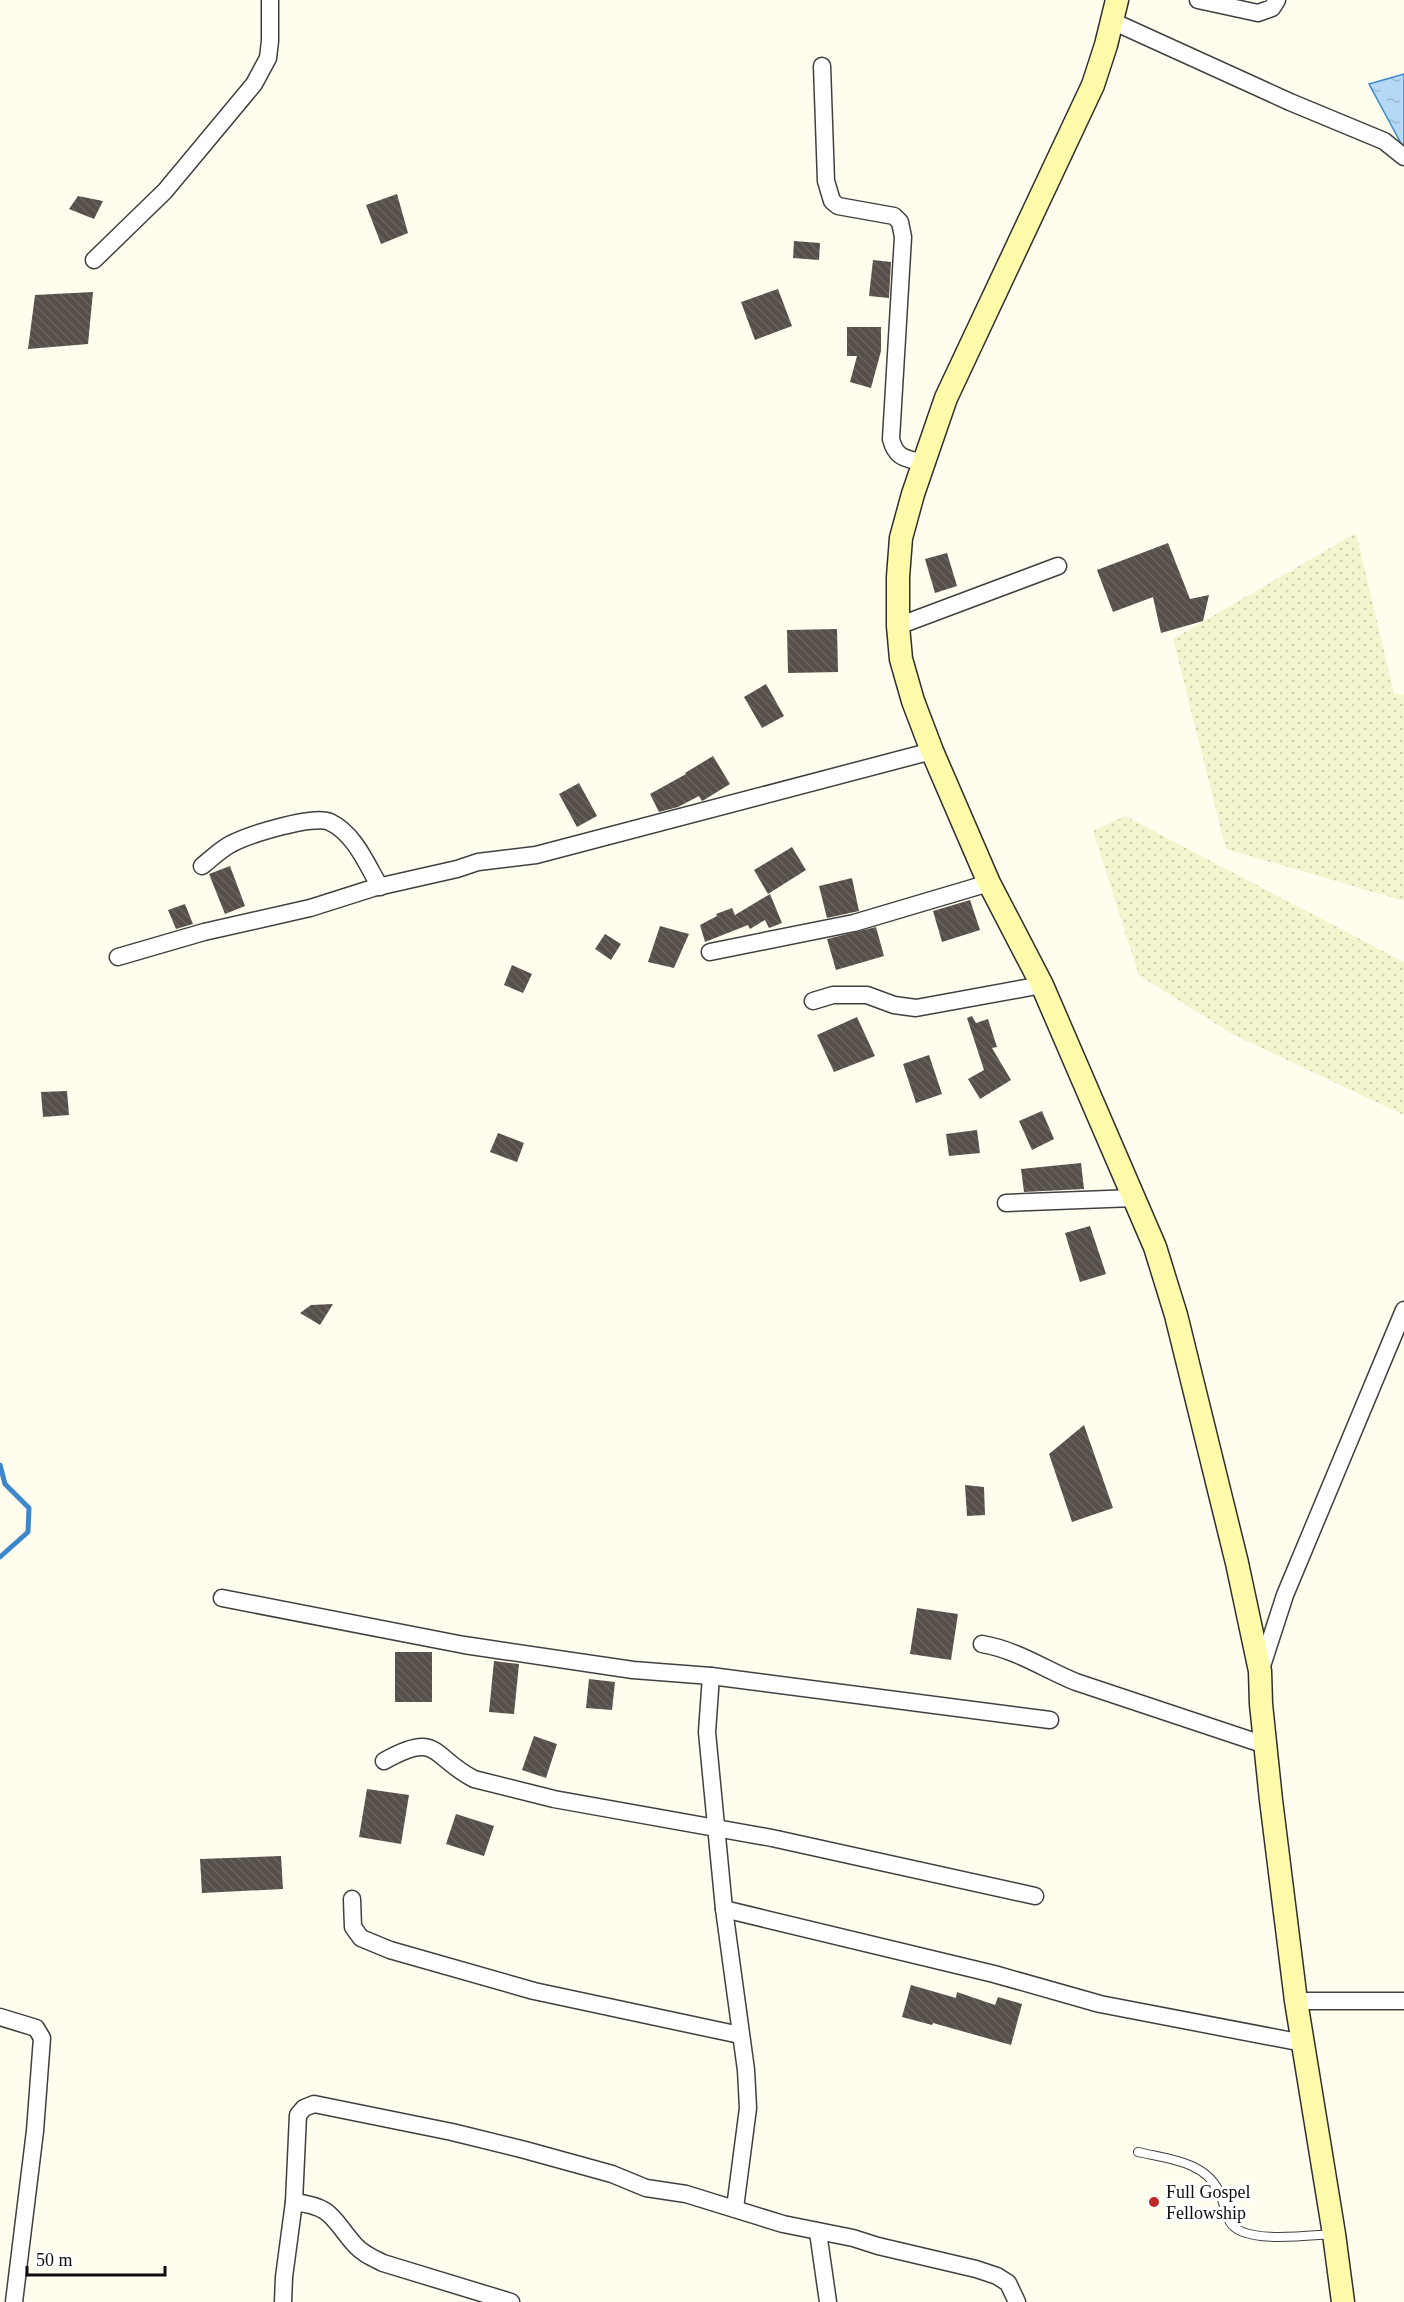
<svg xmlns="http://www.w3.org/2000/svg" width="1404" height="2302" viewBox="0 0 1404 2302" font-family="'Times New Roman',serif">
<defs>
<pattern id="farmland-dots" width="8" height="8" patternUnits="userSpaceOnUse" patternTransform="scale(1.5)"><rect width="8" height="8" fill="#f4f4cf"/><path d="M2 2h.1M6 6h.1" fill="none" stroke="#d0d0b1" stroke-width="1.8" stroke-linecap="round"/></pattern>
<pattern id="water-ripples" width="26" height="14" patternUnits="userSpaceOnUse" patternTransform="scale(1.5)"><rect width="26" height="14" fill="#b4d8f5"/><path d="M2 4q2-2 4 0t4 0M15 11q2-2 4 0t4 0" fill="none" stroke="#9ab8d1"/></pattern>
<pattern id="building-back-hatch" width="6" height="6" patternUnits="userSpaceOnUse" patternTransform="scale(1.5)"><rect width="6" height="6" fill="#564f4a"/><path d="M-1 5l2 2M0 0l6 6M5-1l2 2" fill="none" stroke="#696460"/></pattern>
</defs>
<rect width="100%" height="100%" fill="#fffdee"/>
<g fill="url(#farmland-dots)">
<path d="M1356,533L1394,693L1404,695V901L1226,849L1173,639Z"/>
<path d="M1125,816L1404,962V1115L1232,1034L1139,975L1093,831Z"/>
</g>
<path fill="url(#water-ripples)" stroke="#3c87cb" stroke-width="1.5" d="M1404,74V149L1369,84Z"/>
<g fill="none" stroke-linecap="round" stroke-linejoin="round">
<path stroke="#3c87cb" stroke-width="5" d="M0,1465L5,1484L29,1508L28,1532L0,1557"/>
</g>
<g fill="url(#building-back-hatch)">
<path d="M397,194L408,233L381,244L366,205Z"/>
<path d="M78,196L103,201L94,219L69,209Z"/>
<path d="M794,241L820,243L819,260L793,258Z"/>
<path d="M873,260L891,262L889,298L869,296Z"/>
<path d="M778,289L792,326L755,340L741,302Z"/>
<path d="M93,292L88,344L28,349L35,295Z"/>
<path d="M847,327H881V351L871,388L850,382L857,356H847Z"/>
<path d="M1168,543L1190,599L1209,595L1203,621L1161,633L1153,597L1113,612L1097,570Z"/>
<path d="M947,553L957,586L935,593L925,559Z"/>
<path d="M837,629L838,672L788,673L787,630Z"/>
<path d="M766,684L784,716L762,728L744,697Z"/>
<path d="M713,756L730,784L704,800L702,801L699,796L678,807L659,812L650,794L686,774L685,773Z"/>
<path d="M579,783L597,816L577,827L559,794Z"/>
<path d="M792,847L806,870L768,894L754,870Z"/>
<path d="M230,866L245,906L225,914L209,874Z"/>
<path d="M852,878L859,911L827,918L819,886Z"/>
<path d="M770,894L782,923L769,928L765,920L750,929L748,925L705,942L700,925L717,916L716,914L732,908L735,915Z"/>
<path d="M970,900L980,930L942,942L933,911Z"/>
<path d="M185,904L193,924L176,929L168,910Z"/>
<path d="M660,926L689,934L674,968L648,962Z"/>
<path d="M876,927L884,956L836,970L827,939Z"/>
<path d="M605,934L621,944L611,960L595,949Z"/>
<path d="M512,965L532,974L523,993L504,985Z"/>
<path d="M972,1016L976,1023L988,1019L997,1047L992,1048L1011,1080L980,1099L968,1079L984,1070L967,1018Z"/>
<path d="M857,1017L875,1056L834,1072L817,1035Z"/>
<path d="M929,1055L942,1094L916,1103L903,1064Z"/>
<path d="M67,1091L69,1115L43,1117L41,1092Z"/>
<path d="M1042,1111L1054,1139L1032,1150L1019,1121Z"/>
<path d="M977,1130L980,1153L949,1156L946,1134Z"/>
<path d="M498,1133L524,1143L517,1162L490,1152Z"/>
<path d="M1081,1163L1084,1189L1024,1192L1021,1169Z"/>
<path d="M1090,1226L1106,1274L1080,1282L1065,1233Z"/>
<path d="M333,1304L320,1325L300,1313L311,1305Z"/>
<path d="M1084,1425L1113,1508L1072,1522L1049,1454Z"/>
<path d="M965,1485L984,1487L985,1515L967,1516Z"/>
<path d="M917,1608L958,1614L951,1660L910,1654Z"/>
<rect x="395" y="1652" width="37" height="50"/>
<path d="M494,1661L519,1664L514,1714L489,1712Z"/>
<path d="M589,1679L615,1682L612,1710L586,1708Z"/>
<path d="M534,1736L557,1744L546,1778L522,1770Z"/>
<path d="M367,1789L409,1795L401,1844L359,1837Z"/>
<path d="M456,1814L494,1826L484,1856L446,1844Z"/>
<path d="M281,1856L283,1889L202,1893L200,1859Z"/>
<path d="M911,1985L956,1998L957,1992L995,2005L998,1997L1022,2004L1011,2045L933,2023L932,2025L902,2017Z"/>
</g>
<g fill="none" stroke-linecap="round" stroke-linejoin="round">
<g stroke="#404040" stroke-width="10">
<path id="lane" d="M1138,2152C1168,2159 1204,2161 1219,2191C1224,2201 1224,2216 1232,2225C1249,2244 1310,2235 1333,2234"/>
</g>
<g stroke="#404040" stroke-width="19">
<g id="street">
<path d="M1198,0L1258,13L1272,8L1277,0"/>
<path d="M1112,21L1290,102L1384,141L1404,157"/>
<path d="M822,66L826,181L832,201L838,206L894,216L900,222L903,237L891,439C896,459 906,458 924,463"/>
<path d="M94,260L165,191L254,84L268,58L270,41V0"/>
<path d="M898,626L1058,566"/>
<path d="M202,866C211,859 221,849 231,844C248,835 314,814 330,822C355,834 367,865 380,887"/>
<path d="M710,952L854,923L989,883"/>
<path d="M118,957L204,932L310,908L373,888L457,869L478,862L536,855L932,751"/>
<path d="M813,1001L833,995H867L894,1005L916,1008L1042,985"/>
<path d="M1006,1203L1134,1198"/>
<path d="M222,1598L464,1645L633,1670L711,1676L1050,1720"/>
<path d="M982,1644C1017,1650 1044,1669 1076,1682L1265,1745"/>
<path d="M1261,1669L1285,1595L1404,1310"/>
<path d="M711,1676L707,1732L724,1909L746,2070L748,2108L735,2208"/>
<path d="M384,1761C439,1730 431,1757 474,1779L554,1799L772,1838L1035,1896"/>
<path d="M352,1899L353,1927L361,1938L390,1950L534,1991L740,2035"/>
<path d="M724,1909L994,1974L1100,2004L1303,2043"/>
<path d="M1296,2001H1404"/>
<path d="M0,2017L36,2028L42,2038L35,2131L14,2302"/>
<path d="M294,2202C334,2207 331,2218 355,2245C363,2254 373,2258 383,2263L511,2302"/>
<path d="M818,2232L828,2302"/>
<path d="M283,2302L284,2277L294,2202L298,2115L304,2108L314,2104L452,2132L525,2150L612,2174L646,2188L686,2194L783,2224L853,2238L878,2246L976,2269L997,2276L1008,2283L1017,2302"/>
</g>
</g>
<g stroke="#2f2f2f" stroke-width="25">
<path id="secondary" d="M1117,0L1106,45L1093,85L946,398L913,494L901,538L898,577V626L901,659L913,701L932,751L989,883L1042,985L1155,1247L1176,1315L1237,1563L1260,1671L1261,1704L1271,1800L1296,2001L1334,2234L1343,2302"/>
</g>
<use href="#lane" stroke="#fff" stroke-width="8"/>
<use href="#street" stroke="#fff" stroke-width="16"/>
<use href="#secondary" stroke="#fdfaaa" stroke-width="22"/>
</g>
<circle fill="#bb2c28" stroke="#fff" stroke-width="2" cx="1154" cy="2202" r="6"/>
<g text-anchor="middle" stroke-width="6" stroke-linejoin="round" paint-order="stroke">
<g font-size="18" fill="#0d0d0d" stroke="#fff" text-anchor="start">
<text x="1166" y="2198">Full Gospel<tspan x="1166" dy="21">Fellowship</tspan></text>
</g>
</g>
<path d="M27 2266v9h138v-9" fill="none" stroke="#0d0d0d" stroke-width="3"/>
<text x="36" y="2266" font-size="18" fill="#0d0d0d" stroke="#ffffff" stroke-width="4.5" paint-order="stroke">50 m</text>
</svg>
